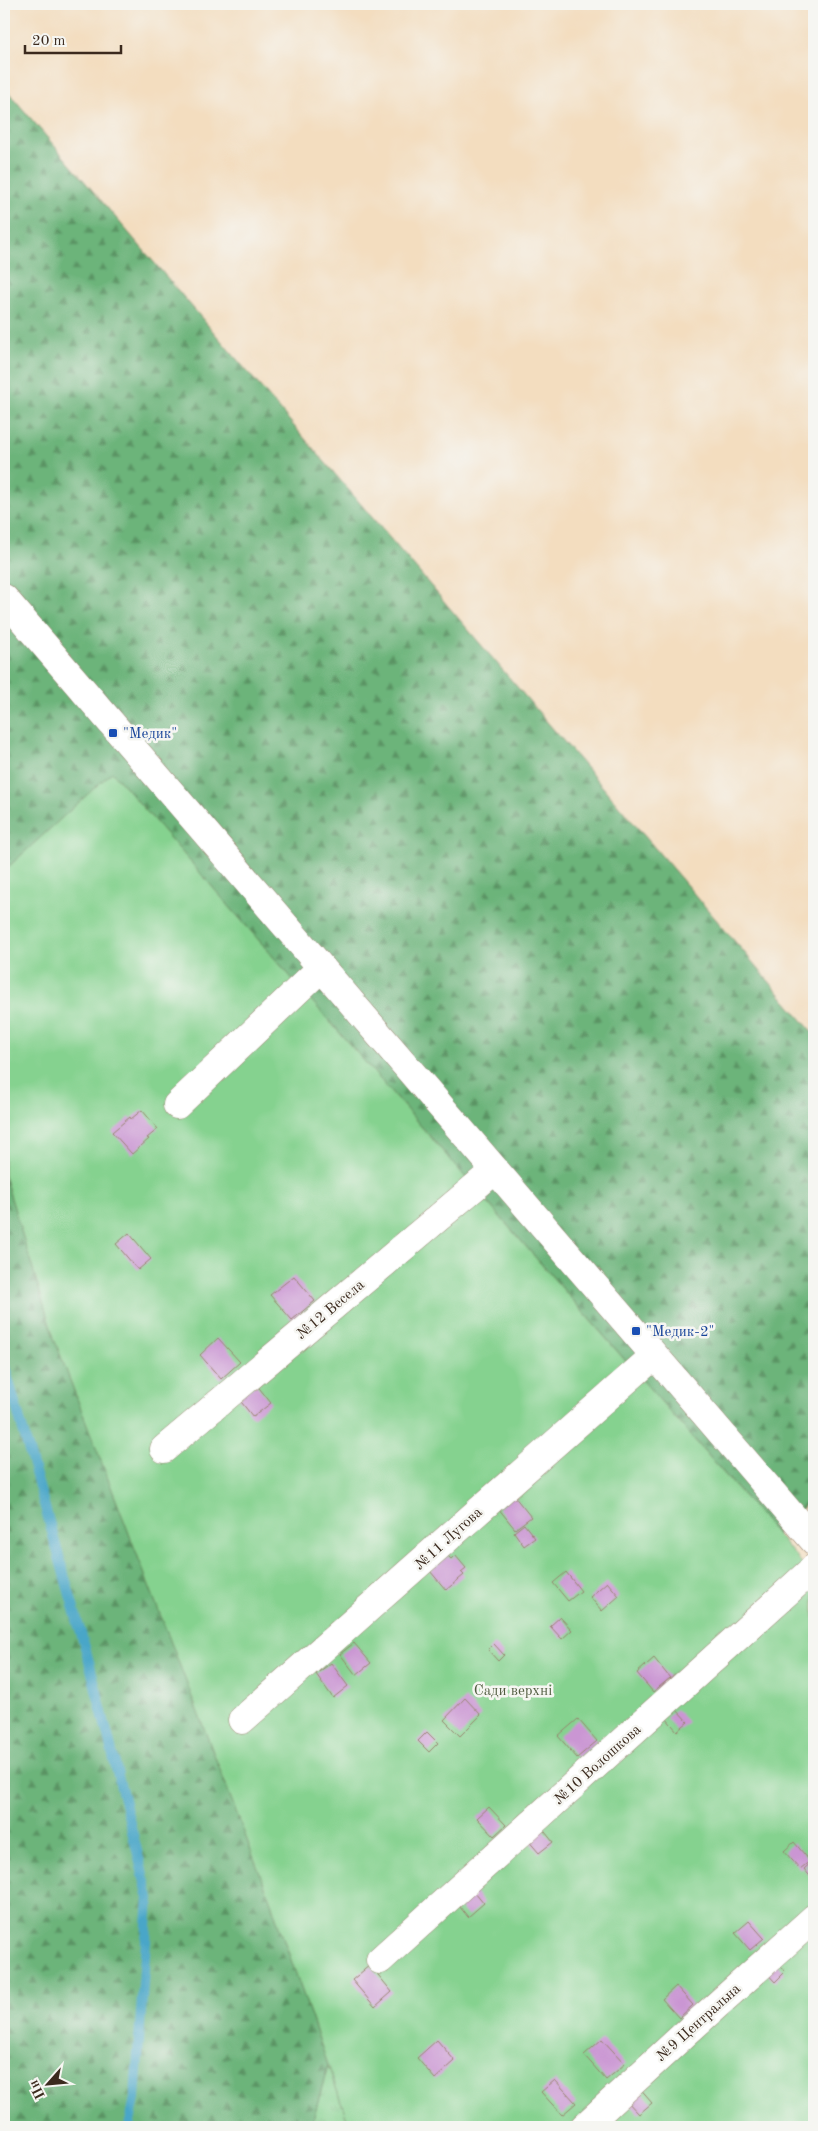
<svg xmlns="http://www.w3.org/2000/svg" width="818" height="2131" viewBox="0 0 818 2131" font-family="'Old Standard TT',serif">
<defs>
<pattern id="grass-tufts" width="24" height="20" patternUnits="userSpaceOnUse" patternTransform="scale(1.25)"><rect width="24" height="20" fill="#85d28f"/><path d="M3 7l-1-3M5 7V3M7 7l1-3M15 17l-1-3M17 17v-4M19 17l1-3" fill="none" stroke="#74b47b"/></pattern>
<pattern id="forest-firs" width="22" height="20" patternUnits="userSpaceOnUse" patternTransform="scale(1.25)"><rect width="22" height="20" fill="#6cb47a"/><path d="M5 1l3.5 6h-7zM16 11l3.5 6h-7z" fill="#5a9363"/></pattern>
</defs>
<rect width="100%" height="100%" fill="#f6f6f2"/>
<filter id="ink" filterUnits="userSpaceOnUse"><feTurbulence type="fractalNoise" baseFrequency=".02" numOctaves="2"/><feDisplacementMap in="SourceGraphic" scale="10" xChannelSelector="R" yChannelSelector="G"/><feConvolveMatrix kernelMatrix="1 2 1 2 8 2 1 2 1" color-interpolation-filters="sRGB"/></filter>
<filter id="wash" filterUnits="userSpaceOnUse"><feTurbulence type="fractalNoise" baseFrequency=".0096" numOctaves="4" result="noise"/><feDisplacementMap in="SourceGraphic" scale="20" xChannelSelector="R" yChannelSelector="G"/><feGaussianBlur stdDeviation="1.12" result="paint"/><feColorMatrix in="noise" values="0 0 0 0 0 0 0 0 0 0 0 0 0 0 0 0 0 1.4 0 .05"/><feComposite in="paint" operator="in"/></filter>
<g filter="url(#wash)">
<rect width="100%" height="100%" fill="#f3ddbf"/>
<path fill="url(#grass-tufts)" stroke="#607e56" d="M328,2065L350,2127H311Z"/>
<g fill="url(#forest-firs)" stroke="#546f4c">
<path d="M4,87L814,1034V1497L777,1534L112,772L4,871Z"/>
<path d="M4,1175L55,1341L269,1897L328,2065L311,2127H4Z"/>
</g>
<path fill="#85d28f" stroke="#607e56" d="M112,772L814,1577V2127H350L269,1897L55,1341L4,1175V871Z"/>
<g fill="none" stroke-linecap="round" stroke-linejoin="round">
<path stroke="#49a6c8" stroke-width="10" d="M4,1364L90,1665L149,1898L135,2098L129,2127"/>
</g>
<g id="blocks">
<g fill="#ca96d3">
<path d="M142,1110L158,1129L147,1138L149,1139L132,1154L112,1132L130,1117L131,1119Z"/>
<path d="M129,1233L151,1259L138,1270L116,1244Z"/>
<path d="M294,1276L315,1301L292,1320L270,1295Z"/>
<path d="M218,1338L240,1362L221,1379L200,1355Z"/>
<path d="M256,1384L271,1403L253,1417L238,1398Z"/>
<path d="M514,1496L531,1517L515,1529L498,1508Z"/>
<path d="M524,1524L535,1538L524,1546L514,1532Z"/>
<path d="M455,1555L466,1568L461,1572L464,1575L446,1590L430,1571L448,1556L451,1559Z"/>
<path d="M566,1572L581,1591L568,1601L553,1583Z"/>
<path d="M607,1582L619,1596L602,1611L590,1597Z"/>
<path d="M560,1617L572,1630L562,1639L550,1626Z"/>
<path d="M354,1643L371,1663L356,1675L340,1654Z"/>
<path d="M494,1644L504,1655L498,1661L488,1650Z"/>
<path d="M654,1658L670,1678L653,1692L637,1673Z"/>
<path d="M331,1663L348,1686L333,1698L316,1674Z"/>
<path d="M465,1698L481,1715L460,1736L444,1720Z"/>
<path d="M676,1709L688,1722L677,1731L666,1718Z"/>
<path d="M578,1719L597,1741L577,1758L558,1736Z"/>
<path d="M427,1732L438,1743L429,1752L418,1741Z"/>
<path d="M489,1807L506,1825L494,1836L477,1818Z"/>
<path d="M541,1827L553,1842L539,1853L527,1839Z"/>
<path d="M794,1842L810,1861L800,1869L784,1851Z"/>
<path d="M814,1860V1881L804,1869Z"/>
<path d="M471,1887L484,1903L468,1917L455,1901Z"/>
<path d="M749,1921L764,1938L750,1950L735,1933Z"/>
<path d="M774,1960L785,1972L775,1982L764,1970Z"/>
<path d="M370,1965L392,1992L375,2007L352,1980Z"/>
<path d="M676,1986L693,2005L679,2018L662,1999Z"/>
<path d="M602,2039L625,2064L606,2080L584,2055Z"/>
<path d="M437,2040L455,2061L435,2079L417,2058Z"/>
<path d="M555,2080L576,2103L562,2115L541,2092Z"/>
<path d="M638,2087L652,2103L639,2114L625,2099Z"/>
</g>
</g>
</g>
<g filter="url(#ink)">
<use href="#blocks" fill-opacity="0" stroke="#97846e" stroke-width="1"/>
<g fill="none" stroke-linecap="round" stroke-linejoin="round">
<g stroke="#97846e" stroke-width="29">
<g id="minor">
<path d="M4,598L814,1541"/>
<path d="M177,1105L321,968"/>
<path d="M164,1449L495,1170"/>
<path d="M242,1720L654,1356"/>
<path d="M380,1960L814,1568"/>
<path d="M584,2127L687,2032L814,1918"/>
</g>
</g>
<use href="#minor" stroke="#fff" stroke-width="28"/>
</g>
</g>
<g fill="#1a4fb4" stroke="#f6f6f2" stroke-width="2">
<rect x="108" y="728" width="10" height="10" rx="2.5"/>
<rect x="631" y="1326" width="10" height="10" rx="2.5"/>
</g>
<g text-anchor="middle" stroke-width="5" stroke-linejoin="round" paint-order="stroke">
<g font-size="15" fill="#164399" stroke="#f6f6f2" text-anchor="start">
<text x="123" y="738">"Медик"</text>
<text x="646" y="1336">"Медик-2"</text>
</g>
<g font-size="15" fill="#3b2a1e" stroke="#f6f6f2">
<text transform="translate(330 1309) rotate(-40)" y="5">№12 Весела</text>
<text transform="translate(448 1538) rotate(-42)" y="5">№11 Лугова</text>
<text transform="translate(597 1764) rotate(-42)" y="5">№10 Волошкова</text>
<text transform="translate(698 2022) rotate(-42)" y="5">№9 Центральна</text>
</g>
<g font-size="15" fill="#515c40" stroke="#f6f6f2">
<text x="513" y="1695">Сади верхні</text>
</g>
</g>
<rect width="818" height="2131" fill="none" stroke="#f6f6f2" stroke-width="20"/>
<g transform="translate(48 2084) rotate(243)" stroke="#f6f6f2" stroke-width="4" paint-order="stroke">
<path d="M0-4L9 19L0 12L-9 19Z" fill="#3b2a1e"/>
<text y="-8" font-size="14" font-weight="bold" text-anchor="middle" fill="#3b2a1e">Пн</text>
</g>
<path d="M25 45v8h96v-8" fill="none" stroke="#3b2a1e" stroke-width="2.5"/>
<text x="32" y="45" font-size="15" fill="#3b2a1e" stroke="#f6f6f2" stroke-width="4" paint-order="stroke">20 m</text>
</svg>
